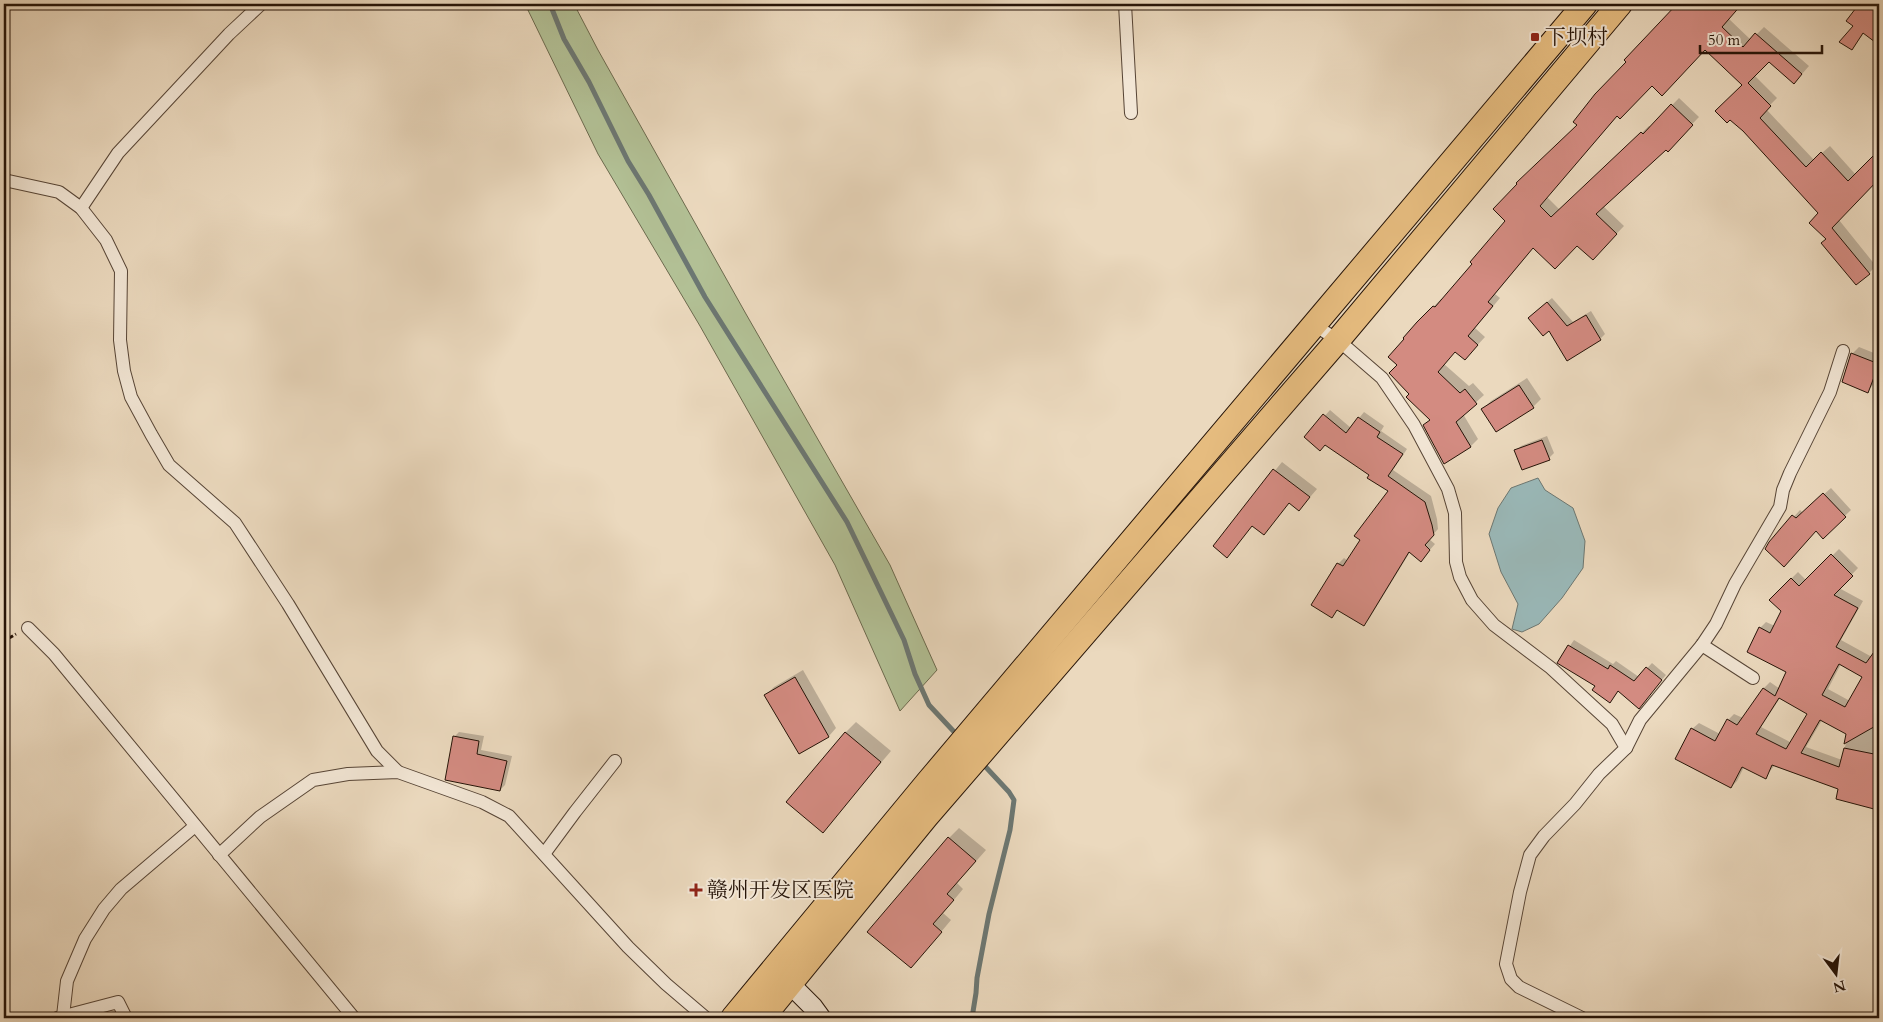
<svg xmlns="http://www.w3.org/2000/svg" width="1883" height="1022" viewBox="0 0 1883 1022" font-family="Cardo,'Noto Serif SC',serif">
<rect width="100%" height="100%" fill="#ebd9be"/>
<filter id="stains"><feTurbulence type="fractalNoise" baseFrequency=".004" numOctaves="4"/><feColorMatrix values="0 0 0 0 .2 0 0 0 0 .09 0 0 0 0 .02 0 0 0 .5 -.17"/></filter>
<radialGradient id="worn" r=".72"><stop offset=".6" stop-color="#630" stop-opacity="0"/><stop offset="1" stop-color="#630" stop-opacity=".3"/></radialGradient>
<path fill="#b2c095" stroke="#6c6a4e" d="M525,4H574L598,50L746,314L890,565L937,670L900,711L835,565L700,326L598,154Z"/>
<path fill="#9ab9b9" stroke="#6c7772" d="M1538,478L1545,490L1573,508L1585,541L1583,568L1562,598L1539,624L1522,632L1512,629L1518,604L1501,572L1489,534L1498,508L1511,488Z"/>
<g fill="#0003" fill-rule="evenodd">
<path d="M1677,4H1741L1728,18L1751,40L1764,27L1809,66L1802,74L1769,60L1754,75L1777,98L1766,109L1814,160L1830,146L1856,175L1879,151V178L1839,220L1876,266L1869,273L1828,239L1820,213L1744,130V85L1706,48L1652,85L1618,115L1547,197L1560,210L1649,126L1651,127L1679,98L1699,117L1667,150L1666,149L1603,206L1624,226L1600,251L1577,244L1534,247L1495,294L1500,298L1475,328L1485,337L1472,351L1455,350L1444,364L1469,386L1473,383L1484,395L1463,414L1478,439L1471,446L1445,463L1425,425L1431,419L1411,394L1399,365L1418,323L1441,299L1442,300L1474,263L1578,125L1628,62L1677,5Z"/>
<path d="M1857,4H1879V44L1864,33L1852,49L1859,5Z"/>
<path d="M1552,298L1573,322L1591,311L1605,334L1600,339L1549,329L1534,313Z"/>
<path d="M1859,347L1879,355V383L1876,381L1868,391L1852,354Z"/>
<path d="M1527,378L1541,399L1533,407L1483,409L1491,401Z"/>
<path d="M1330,410L1351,428L1364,412L1384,426L1381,431L1407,449L1393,470L1431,496L1437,519L1438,529L1429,539L1435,544L1421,560L1410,552L1369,619L1363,624L1338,609L1332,616L1313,605L1338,564L1344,558L1348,561L1389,491L1371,475L1325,443L1306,437Z"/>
<path d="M1547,436L1554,453L1549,458L1516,451L1521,446Z"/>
<path d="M1282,462L1317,489L1299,510L1290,502L1264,533L1253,525L1227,556L1214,546Z"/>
<path d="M1831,488L1851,510L1823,537L1816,530L1770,543L1800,510L1803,513Z"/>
<path d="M1839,549L1858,568L1839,588L1863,601L1841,640L1872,657L1879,647V802L1874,808L1840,788L1775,765L1765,777L1744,767L1737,781L1731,787L1692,729L1699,723L1720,734L1728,720L1734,714L1743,718L1764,688L1770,682L1780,689L1788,671L1760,628L1766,622L1775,626L1782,611L1770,600L1798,572L1807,581ZM1841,664L1864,676L1850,701L1828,689ZM1780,698L1809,713L1792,743L1761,727ZM1822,720L1848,734L1842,760L1806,747Z"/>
<path d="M1574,640L1613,664L1616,661L1639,677L1652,663L1666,675L1643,702L1619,690L1614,696L1559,662Z"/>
<path d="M803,670L836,728L829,736L800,753L766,695L774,687Z"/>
<path d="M856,722L891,751L823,831L845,733Z"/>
<path d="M459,732L484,736L481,750L512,756L505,785L500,790L454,737Z"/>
<path d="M959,828L986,850L957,883L963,889L943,913L951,920L921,956L949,838Z"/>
<path d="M119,1009L122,1018H92Z"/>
</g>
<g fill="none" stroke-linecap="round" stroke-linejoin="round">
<g stroke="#6c7772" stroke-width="5">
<path d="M550,4L564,39L589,82L628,161L649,195L705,297L847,522L904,640L915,674L929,705L958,736"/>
<path d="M972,1018L976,993L977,978L989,914L1010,830L1014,800L1009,792L982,763"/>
</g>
</g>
<g fill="#d38b81" stroke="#261408" fill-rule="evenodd">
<path d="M1677,4H1742L1722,27L1743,47L1755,33L1802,74L1794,84L1769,62L1748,83L1771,106L1760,118L1806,167L1821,152L1848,181L1873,156L1879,162V179L1832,228L1870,274L1856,285L1821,243L1826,239L1809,223L1818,213L1743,131L1730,120L1727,123L1715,111L1742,85L1705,50L1662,96L1652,86L1620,119L1617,116L1540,206L1551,217L1641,132L1643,134L1671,104L1693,125L1668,152L1666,150L1596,214L1617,234L1593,260L1577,246L1555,269L1533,248L1488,302L1493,306L1468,336L1478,345L1465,360L1455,352L1438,372L1460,393L1465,389L1477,404L1456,422L1471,447L1444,464L1423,425L1430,420L1406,397L1409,394L1389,373L1397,365L1388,357L1404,339L1403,338L1417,322L1433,306L1435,307L1472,264L1470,262L1505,221L1493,209L1517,184L1516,183L1577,125L1573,122L1595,94L1626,62L1624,60Z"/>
<path d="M1859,4H1879V45L1863,33L1852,50L1839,42L1853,26L1846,21Z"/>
<path d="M1547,302L1567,326L1586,315L1601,340L1567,361L1549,331L1543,336L1528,318Z"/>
<path d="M1851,353L1879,364L1868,393L1842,382Z"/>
<path d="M1519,385L1534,408L1496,432L1481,409Z"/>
<path d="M1323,414L1346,433L1358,417L1380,432L1377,437L1403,454L1388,476L1425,502L1432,525L1434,535L1425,545L1430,550L1421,562L1409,552L1364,626L1337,610L1332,618L1311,605L1337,563L1343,566L1360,540L1354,536L1388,491L1367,478L1369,475L1325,445L1320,451L1304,437Z"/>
<path d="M1542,440L1550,460L1522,470L1514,450Z"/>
<path d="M1273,469L1310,497L1299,511L1289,503L1264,535L1252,526L1227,558L1213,546Z"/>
<path d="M1823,493L1846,517L1823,539L1816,531L1784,567L1765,549L1769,542L1792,515L1796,518Z"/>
<path d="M1831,554L1853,576L1834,595L1858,608L1836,647L1866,663L1879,645V724L1844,744L1846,734L1820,720L1801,753L1839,767L1844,748L1879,755V790L1874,809L1836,799L1838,789L1772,765L1766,779L1742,767L1731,788L1675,759L1691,728L1715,741L1727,719L1737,725L1763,688L1775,696L1786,672L1747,652L1759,627L1770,633L1781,611L1769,600L1791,578L1799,586ZM1839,664L1862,677L1845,707L1822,695ZM1779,698L1807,714L1786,749L1756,734Z"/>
<path d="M1568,645L1608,669L1610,665L1634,681L1646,667L1662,680L1639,709L1618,691L1610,703L1592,690L1595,686L1557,663Z"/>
<path d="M795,677L829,737L799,754L764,695Z"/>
<path d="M845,732L881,762L823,833L786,802Z"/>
<path d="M453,736L479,741L477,754L507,761L500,791L445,780Z"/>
<path d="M948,837L976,861L947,894L954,900L933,924L942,932L911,968L867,932Z"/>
</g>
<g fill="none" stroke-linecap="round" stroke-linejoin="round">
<g stroke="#574536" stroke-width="14">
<g id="street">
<path d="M1125,4L1131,113"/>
<path d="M4,180L59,192L81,208L106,240L121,271L120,340L124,371L131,397L151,434L169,465L235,523L288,604L377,751L398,772"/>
<path d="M81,208L118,153L229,34L261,4"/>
<path d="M1314,325L1338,340L1382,378L1414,425L1448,489L1455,513L1456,562L1460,577L1472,600L1494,625L1551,668L1612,724L1626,748L1599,774L1575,804L1544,836L1530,855L1520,892L1506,964L1511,979L1519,987L1582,1018"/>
<path d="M28,628L54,654L354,1018"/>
<path d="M1702,645L1753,678"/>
<path d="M1626,748L1640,720L1702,645L1716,624L1735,584L1780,507L1783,490L1790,473L1830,392L1843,351"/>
<path d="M544,854L575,812L615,761"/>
<path d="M219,855L260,817L313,780L348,774L398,772L482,802L509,816L628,947L666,984L706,1018"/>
<path d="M63,1016L67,981L85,939L104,909L121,889L195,826"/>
<path d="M57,1018L118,1002L126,1018"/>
</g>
</g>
<g stroke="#261408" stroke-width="21">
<path id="secondary" d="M790,984L813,1007L821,1018"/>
</g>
<g stroke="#261408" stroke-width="26">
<g id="highway">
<path d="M733,1018L928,782L1585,4"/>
<path d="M762,1018L926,817L1338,340L1620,4"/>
</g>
</g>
<path stroke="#261408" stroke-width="3" stroke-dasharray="4 2.5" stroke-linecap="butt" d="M4,641L16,634"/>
<use href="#street" stroke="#f2e6d5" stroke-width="12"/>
<use href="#secondary" stroke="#f2e6d5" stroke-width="19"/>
<use href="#highway" stroke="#e6bc7f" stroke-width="24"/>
</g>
<g fill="#8f2418" stroke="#f2e6d5" stroke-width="2">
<rect x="1530" y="32" width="10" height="10" rx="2.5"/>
<path d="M693.5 882.5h5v5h5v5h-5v5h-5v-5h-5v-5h5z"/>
</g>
<g text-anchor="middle" stroke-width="4" stroke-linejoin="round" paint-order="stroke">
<g font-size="21" fill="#261408" stroke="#f2e6d5" text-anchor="start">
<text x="1545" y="44">下坝村</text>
<text x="707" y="897">赣州开发区医院</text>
</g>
</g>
<rect width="1883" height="1022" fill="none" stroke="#ebd9be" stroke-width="20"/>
<rect x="5" y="5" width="1873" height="1012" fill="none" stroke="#261408" stroke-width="2.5"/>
<rect x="10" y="10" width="1863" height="1002" fill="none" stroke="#261408"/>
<g transform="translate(1836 974) rotate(165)" stroke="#f2e6d5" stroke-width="4" paint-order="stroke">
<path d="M0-4L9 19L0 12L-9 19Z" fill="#261408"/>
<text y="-8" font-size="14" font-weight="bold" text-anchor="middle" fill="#261408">N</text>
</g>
<path d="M1700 45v8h122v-8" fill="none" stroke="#261408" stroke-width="2.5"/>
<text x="1708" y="45" font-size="15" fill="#261408" stroke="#f2e6d5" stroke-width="4" paint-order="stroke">50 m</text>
<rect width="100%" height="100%" filter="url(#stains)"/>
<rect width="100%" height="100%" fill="url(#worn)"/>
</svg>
